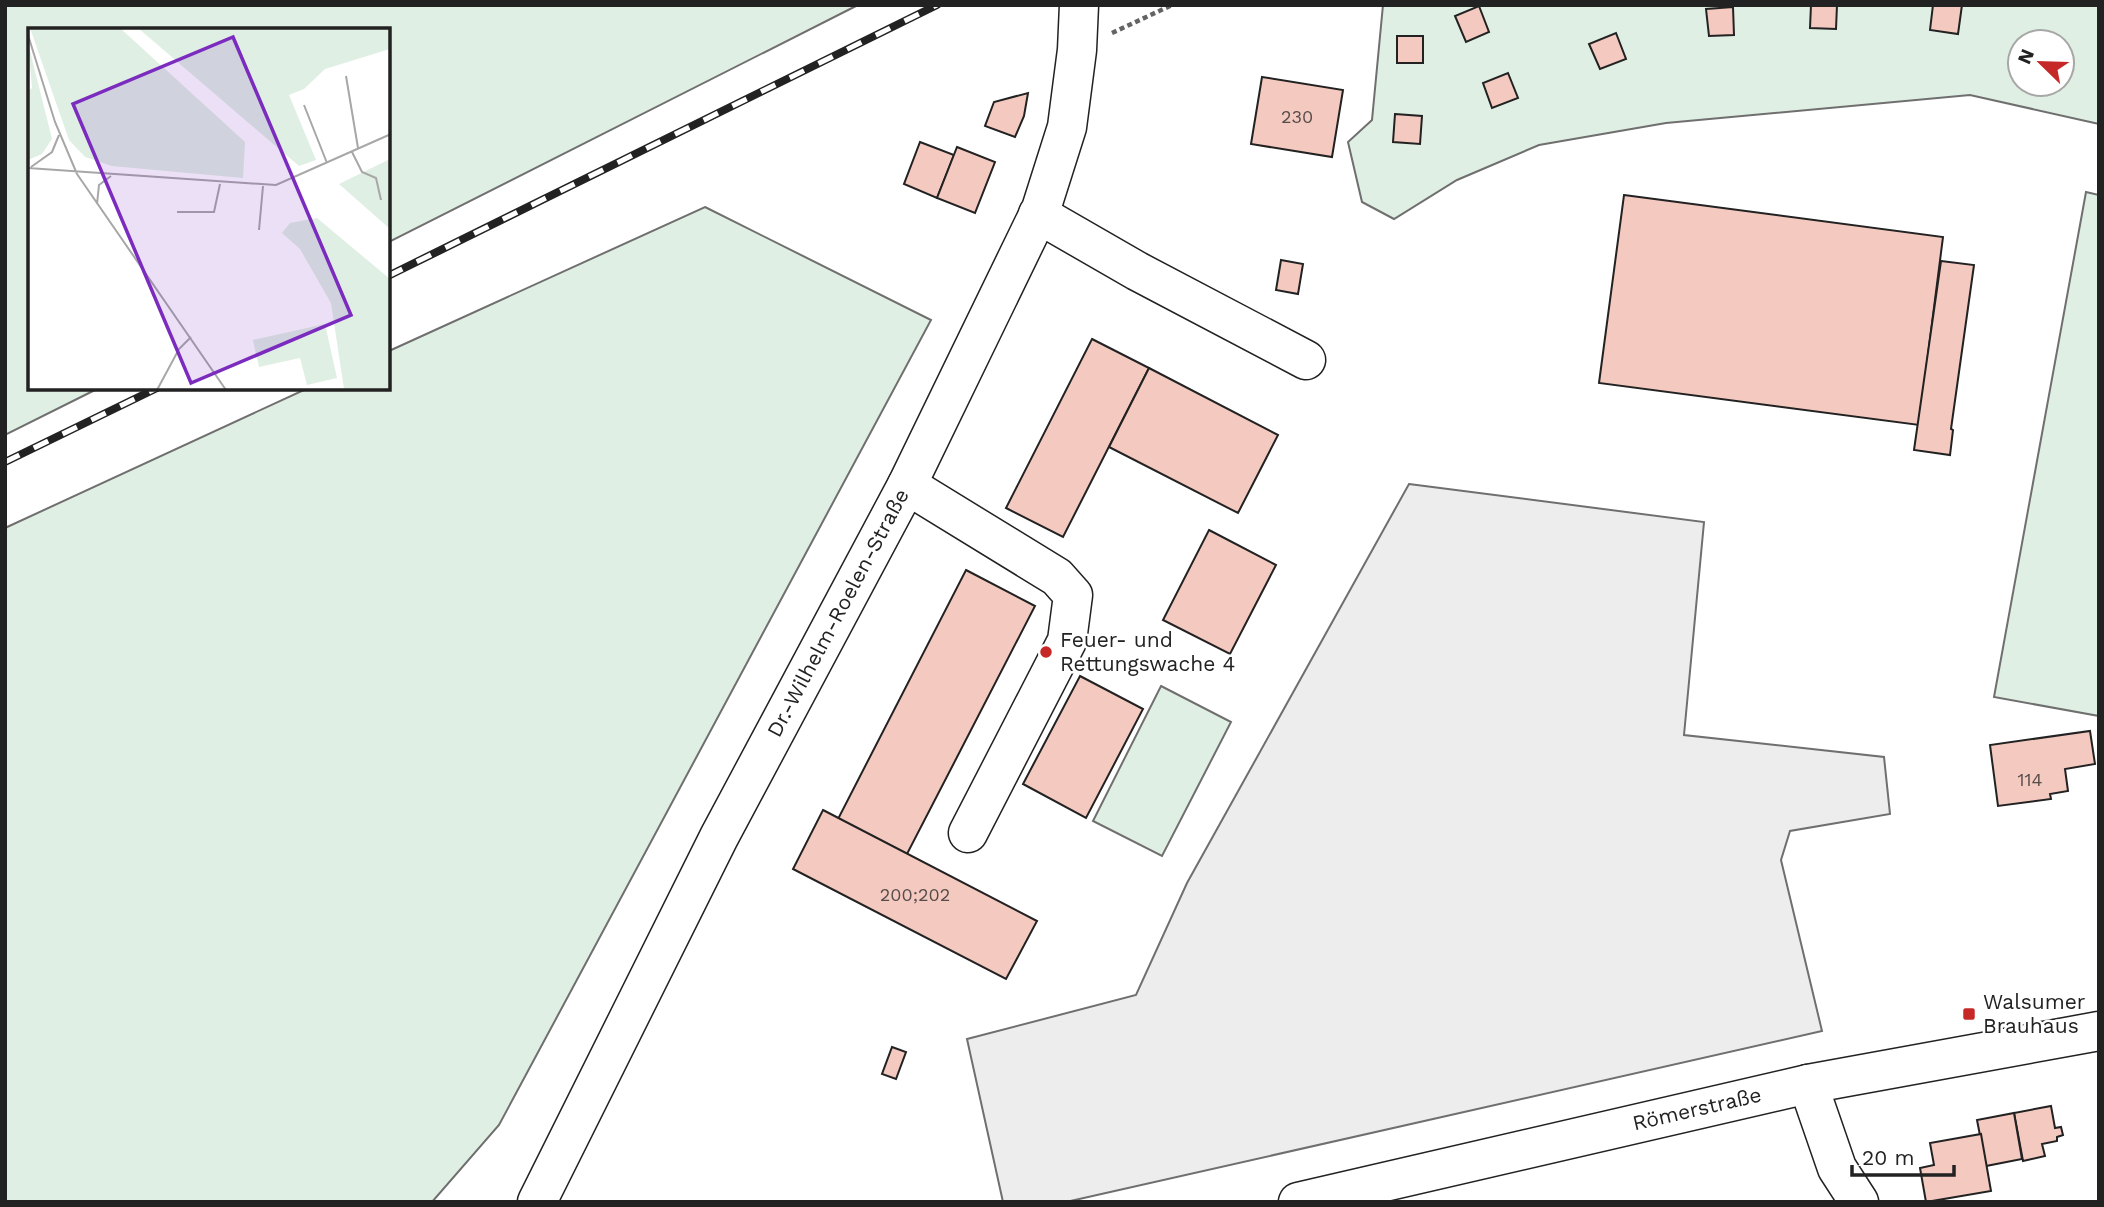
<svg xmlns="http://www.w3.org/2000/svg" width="2104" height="1207" viewBox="0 0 2104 1207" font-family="'Work Sans',sans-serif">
<rect width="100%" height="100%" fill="#fff"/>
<g fill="#e0efe3" stroke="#6f6f6f" stroke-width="2" fill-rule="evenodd">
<path d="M5,5H858L389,242L388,30H30V388L97,389L5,435Z"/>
<path d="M1383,5H2099V124L1970,95L1666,123L1539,145L1457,180L1394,219L1362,202L1348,142L1372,120ZM2020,42H2062V84H2020Z"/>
<path d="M2086,192L2099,195V716L1994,697Z"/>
<path d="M705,207L931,320L499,1125L432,1202H5V528L306,389L388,388L389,351Z"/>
<path d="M1161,686L1231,722L1162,856L1093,821Z"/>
</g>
<path fill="#ededed" stroke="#6f6f6f" stroke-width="2" d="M1409,484L1704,522L1684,735L1884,757L1890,814L1790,831L1781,860L1822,1031L1066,1202H1003L967,1039L1136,995L1187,883Z"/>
<g fill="#f3c9c0" stroke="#222" stroke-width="2">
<path d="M1811,5H1837L1836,29L1810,28Z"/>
<path d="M1933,5H1962L1958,34L1930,30Z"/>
<path d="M1479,6L1489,32L1466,42L1455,16Z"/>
<path d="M1733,7L1734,35L1709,36L1706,9Z"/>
<path d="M1616,33L1626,59L1600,69L1589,44Z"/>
<rect x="1397" y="36" width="26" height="27"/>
<path d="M1508,73L1518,98L1492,108L1483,83Z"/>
<path d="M1262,77L1343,90L1332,157L1251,144Z"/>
<path d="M1028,93L1024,116L1015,137L985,126L994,102Z"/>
<path d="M1395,114L1422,116L1420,144L1393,142Z"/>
<path d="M920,142L954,155L937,198L904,184Z"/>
<path d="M957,147L995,162L975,213L937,198Z"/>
<path d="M1624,195L1943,237L1919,425L1599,383Z"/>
<path d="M1281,260L1303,264L1298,294L1276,290Z"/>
<path d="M1941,261L1974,265L1951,429L1953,430L1950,455L1914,450Z"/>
<path d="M1092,339L1149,368L1063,537L1006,508Z"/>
<path d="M1149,368L1278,435L1238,513L1109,447Z"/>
<path d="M1209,530L1276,565L1230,654L1163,620Z"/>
<path d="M966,570L1035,606L907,854L838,819Z"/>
<path d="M1080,676L1143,709L1086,818L1023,784Z"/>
<path d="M2090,731L2095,764L2065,769L2068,791L2050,794L2051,799L1998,806L1990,745Z"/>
<path d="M823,810L1037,921L1006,979L793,869Z"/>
<path d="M892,1047L906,1052L896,1079L882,1074Z"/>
<path d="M2051,1106L2055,1128L2061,1127L2063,1135L2057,1137V1141L2042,1144L2045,1156L2023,1161L2014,1113Z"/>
<path d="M2014,1113L2022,1159L1986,1166L1977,1120Z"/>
<path d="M1981,1134L1991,1191L1926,1202L1920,1168L1934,1165L1930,1143Z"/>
</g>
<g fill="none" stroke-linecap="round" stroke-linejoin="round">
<g stroke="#222" stroke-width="41">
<g id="minor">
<path d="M1038,214L1137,271L1306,360"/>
<path d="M907,485L1057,577L1073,595L1067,641L968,833"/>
<path d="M1808,1084L1837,1168L1859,1202"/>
<path d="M1298,1202L1808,1084L2099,1031"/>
</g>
</g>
<g stroke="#222" stroke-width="41">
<path id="major" d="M537,1202L719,837L907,485L1041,209L1067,127L1077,50L1079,5"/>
</g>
<path stroke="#646464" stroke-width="4.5" stroke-dasharray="5 3.5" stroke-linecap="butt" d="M1112,33L1172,5"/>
<use href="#minor" stroke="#fff" stroke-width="38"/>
<use href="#major" stroke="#fff" stroke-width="38"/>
<g stroke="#222" stroke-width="8">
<g id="rail">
<path d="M388,276L937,5"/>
<path d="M5,462L157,388"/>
</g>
</g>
<use href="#rail" stroke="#fff" stroke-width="5" stroke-dasharray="16" stroke-linecap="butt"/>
</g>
<g fill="#c62828" stroke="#fff" stroke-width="2.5">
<circle cx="1046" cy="652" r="7"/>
<rect x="1962" y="1007" width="14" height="14" rx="3.5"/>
</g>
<g text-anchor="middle" stroke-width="5" stroke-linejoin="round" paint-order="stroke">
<g font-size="18" fill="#564c4a">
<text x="1297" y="123">230</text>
<text x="2030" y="786">114</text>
<text x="915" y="901">200;202</text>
</g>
<g font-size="21" fill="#222" stroke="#fff">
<text transform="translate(838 613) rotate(-62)" y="7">Dr.-Wilhelm-Roelen-Straße</text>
<text transform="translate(1697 1109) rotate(-13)" y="7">Römerstraße</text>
</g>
<g font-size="21" fill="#222" stroke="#fff" text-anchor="start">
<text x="1060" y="647">Feuer- und<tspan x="1060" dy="24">Rettungswache 4</tspan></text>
<text x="1983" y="1009">Walsumer<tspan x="1983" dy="24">Brauhaus</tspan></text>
</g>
</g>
<g transform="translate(28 28)">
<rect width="362" height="362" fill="#fff"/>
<path d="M2,0H92L217,114L215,150L84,138L57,129L41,112ZM110,0H362V21L297,41L276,61L261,67L288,132L271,138ZM0,15L24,111L14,126L0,132V63L4,60ZM362,131V201L311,156ZM289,190L362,251V362L316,361L303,275L272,221L254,205L262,195ZM297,296L309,350L279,357L272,330L231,339L225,312Z" fill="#e0efe3"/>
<path fill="none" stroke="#a7a7a7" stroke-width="2" d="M0,7L27,94L49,146M318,48L330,120M276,77L299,135M324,124L334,144L348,150L353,172M3,139L24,124L31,107M0,140L248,157L363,106M49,146L198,362M69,176L71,157L83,148M149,184H186L192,156M231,202L235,158M129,362L151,321L163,309"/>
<path fill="#7b2cbf" fill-opacity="0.15" stroke="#7b2cbf" stroke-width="3.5" d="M205,9L323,287L163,355L45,76Z"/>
<rect width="362" height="362" fill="none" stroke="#222" stroke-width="3.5"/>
</g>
<rect width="2104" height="1207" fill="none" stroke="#222222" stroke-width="14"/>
<g transform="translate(2041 63) rotate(293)"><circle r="33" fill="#ffffff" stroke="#a7a7a7" stroke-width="2"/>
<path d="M0-5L12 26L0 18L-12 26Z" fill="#c62828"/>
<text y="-10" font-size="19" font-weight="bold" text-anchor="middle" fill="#222222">N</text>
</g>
<path d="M1852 1165v10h102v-10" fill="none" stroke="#222222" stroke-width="3.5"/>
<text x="1862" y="1165" font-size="21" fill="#222222" stroke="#ffffff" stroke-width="5" paint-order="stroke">20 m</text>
</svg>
